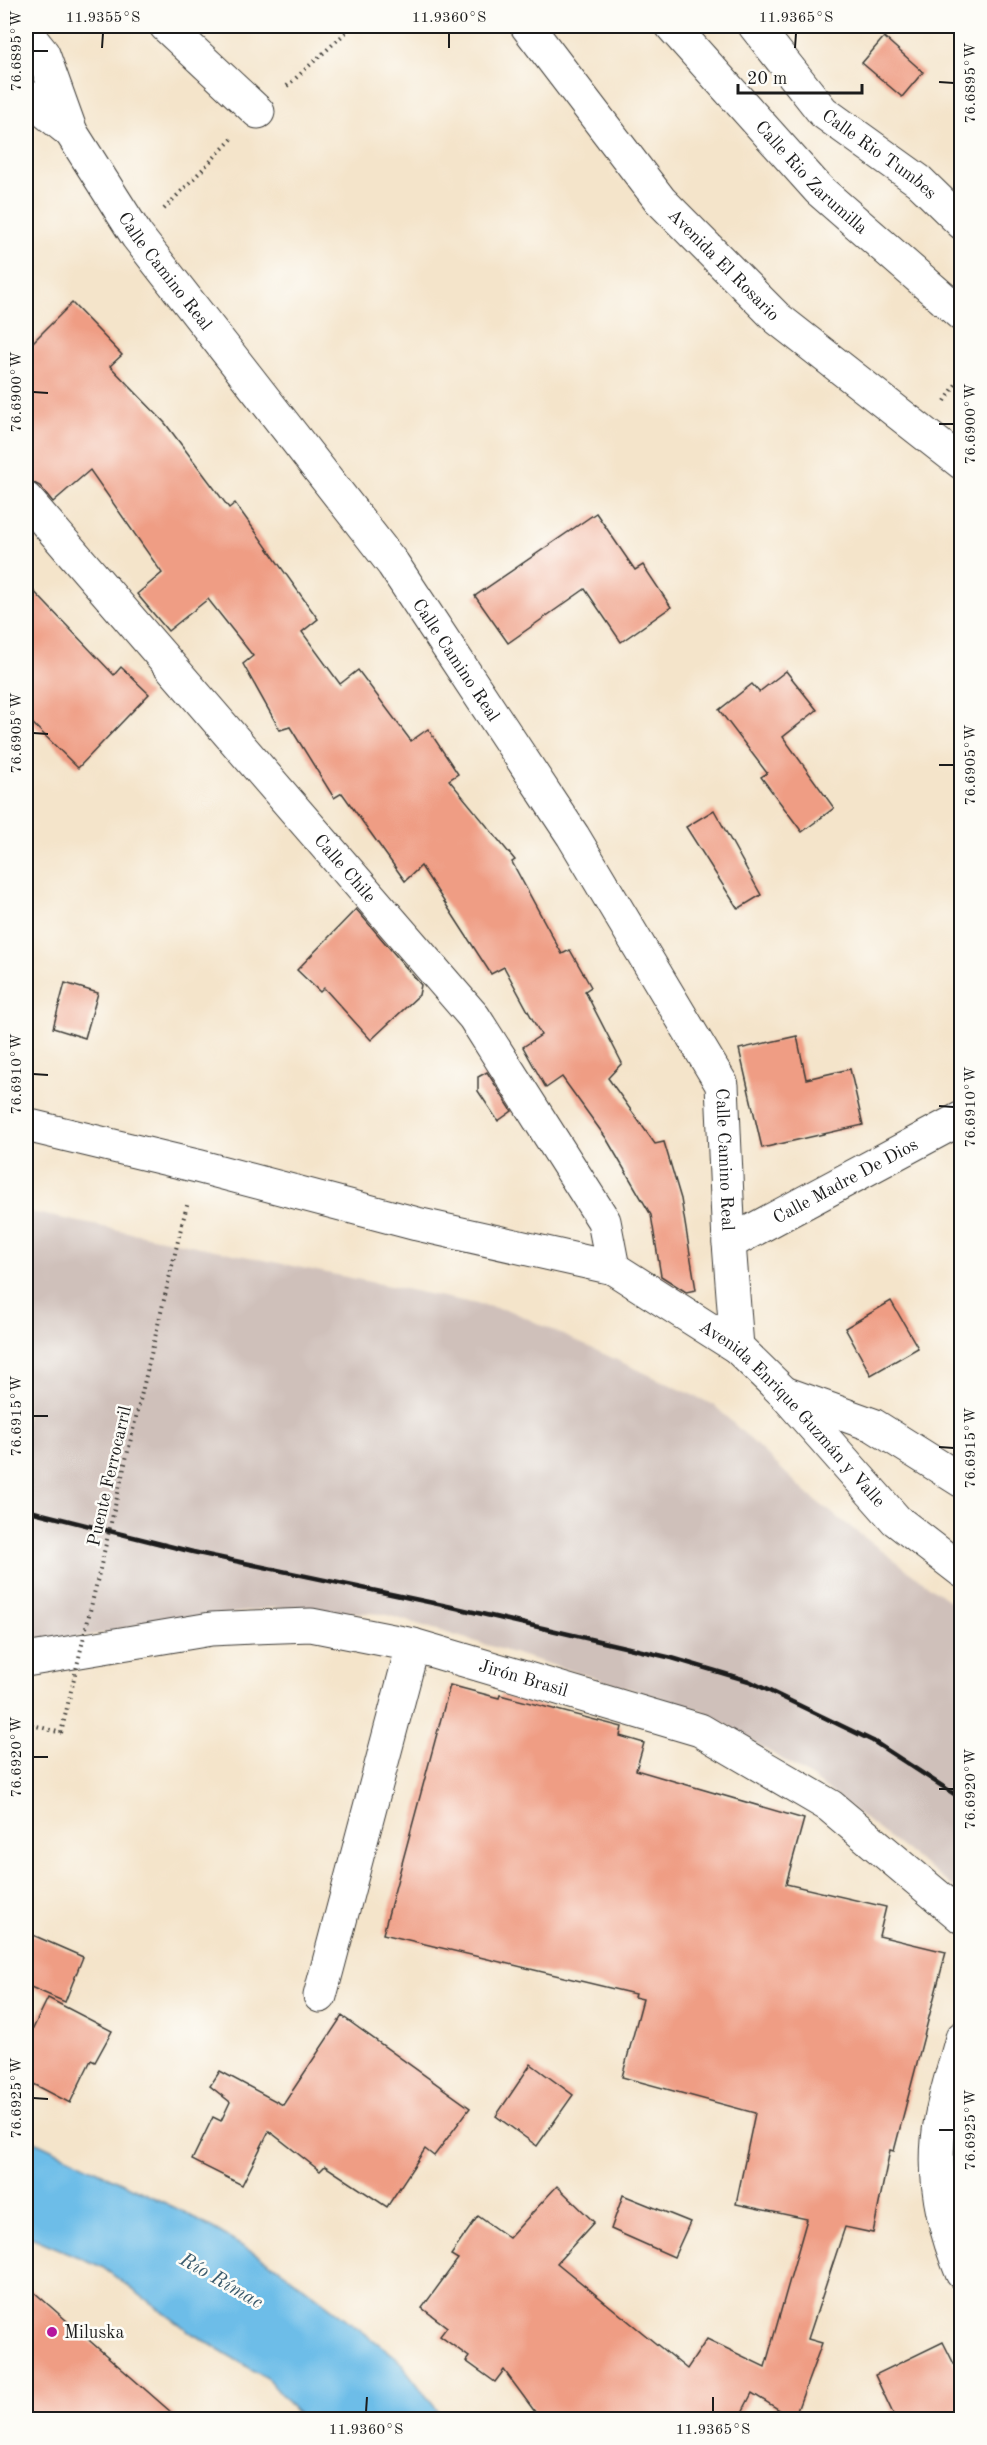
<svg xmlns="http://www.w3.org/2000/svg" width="987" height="2445" viewBox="0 0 987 2445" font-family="'Old Standard TT',serif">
<rect width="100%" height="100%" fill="#fdfcf7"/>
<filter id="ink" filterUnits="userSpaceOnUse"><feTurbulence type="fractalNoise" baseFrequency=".0167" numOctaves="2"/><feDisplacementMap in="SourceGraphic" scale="12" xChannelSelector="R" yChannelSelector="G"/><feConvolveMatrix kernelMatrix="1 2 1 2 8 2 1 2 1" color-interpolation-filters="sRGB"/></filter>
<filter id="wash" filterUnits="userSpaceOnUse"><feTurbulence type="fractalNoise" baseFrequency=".008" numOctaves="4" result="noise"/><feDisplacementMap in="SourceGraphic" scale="24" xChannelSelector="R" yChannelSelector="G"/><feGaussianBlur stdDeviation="1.35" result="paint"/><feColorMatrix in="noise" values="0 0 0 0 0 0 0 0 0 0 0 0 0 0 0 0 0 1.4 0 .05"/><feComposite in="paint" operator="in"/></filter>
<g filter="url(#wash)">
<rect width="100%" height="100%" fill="#f4e4ca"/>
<path fill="#cfc0ba" d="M26,1211L511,1311L714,1405L812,1498L961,1610V1893L812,1778L704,1711L384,1614L270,1608L26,1645Z"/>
<path fill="#6dbde8" stroke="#446c82" stroke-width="1.5" d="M26,2137L184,2212L279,2268L396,2357L444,2419H302L268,2379L193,2334L102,2267L26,2235Z"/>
<g id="blocks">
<g fill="#ef9d84">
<path d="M884,37L923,72L902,97L862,63Z"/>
<path d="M72,303L122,355L110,366L165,423L229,508L235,503L318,619L302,632L340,684L358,670L411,741L428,729L458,774L449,780L515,860L512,862L562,954L570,950L591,987L585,991L622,1063L608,1078L655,1144L664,1142L681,1199L696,1290L686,1292L661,1276L651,1215L606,1138L562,1077L546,1088L523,1047L541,1035L504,967L491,974L421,866L405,881L342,793L334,798L290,727L280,730L243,664L253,656L208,599L168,631L137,594L162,573L90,470L53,502L40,486L26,479V349Z"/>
<path d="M596,513L635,570L643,565L671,607L621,642L585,589L508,643L475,596Z"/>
<path d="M26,583L114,675L121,667L149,694L78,768L26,717Z"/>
<path d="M786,671L817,710L783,737L834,808L802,832L761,777L767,773L719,710L752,684L759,692Z"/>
<path d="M714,810L761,895L738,909L686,827Z"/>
<path d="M356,909L421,985L419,995L371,1040L324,988L320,992L297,970Z"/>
<path d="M65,983L98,993L85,1038L53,1028Z"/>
<path d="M797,1036L806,1079L850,1069L863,1125L762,1148L739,1049Z"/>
<path d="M487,1072L512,1111L498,1121L478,1091V1077Z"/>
<path d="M891,1301L918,1348L871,1375L845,1328Z"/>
<path d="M450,1685L499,1698L500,1695L622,1727L620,1736L644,1743L636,1770L804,1819L786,1884L886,1907L879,1936L946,1952L894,2151L890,2150L873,2233L845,2227L808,2339L822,2343L794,2419L752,2393L738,2420H541L504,2370L495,2382L466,2361L469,2357L440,2336L447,2327L422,2308L458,2259L451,2255L478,2216L509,2238L557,2186L594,2222L557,2263L687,2369L707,2339L765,2367L807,2219L736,2204L755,2113L622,2077L643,1999L634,1997L635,1994L383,1934Z"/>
<path d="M26,1932L83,1957L65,2002L26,1985Z"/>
<path d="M48,1998L112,2031L95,2062L91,2060L70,2103L26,2080V2043Z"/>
<path d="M342,2016L470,2108L434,2156L425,2149L387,2207L325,2166L320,2171L269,2131L242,2185L192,2160L213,2117L221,2121L230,2102L210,2086L220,2071L283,2105Z"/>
<path d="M531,2064L573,2095L537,2146L496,2116Z"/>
<path d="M623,2195L690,2222L674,2257L611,2229Z"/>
<path d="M26,2285L180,2420H26Z"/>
<path d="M943,2342L962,2380V2420H896L875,2375Z"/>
</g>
</g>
</g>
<g filter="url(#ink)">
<use href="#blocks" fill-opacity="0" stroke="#3c3a36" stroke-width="1.5"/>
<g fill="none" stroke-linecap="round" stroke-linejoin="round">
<g stroke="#3c3a36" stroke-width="35">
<g id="minor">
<path d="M166,26L258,112"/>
<path id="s1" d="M527,26L660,200L777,318L962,463"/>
<path id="s2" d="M672,26L819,190L962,315"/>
<path id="s3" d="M755,26L823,112L919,181L962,223"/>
<path id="s4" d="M26,33L43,54L71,132L137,236L393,564L573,836L722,1085L729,1243L737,1347"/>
<path d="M26,96L71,132"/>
<path id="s5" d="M26,499L474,1017L604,1221L613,1268"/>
<path id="s6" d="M26,1125L197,1166L417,1224L613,1268L737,1347L784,1393L896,1520L962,1571"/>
<path id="s7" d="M729,1243L962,1118"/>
<path d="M787,1394L873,1425L962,1481"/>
<path id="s8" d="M26,1660L211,1629L253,1627L311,1625L413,1645L700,1730L830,1806L962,1917"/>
<path d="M320,1996L413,1645"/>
<path d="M962,2038C955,2065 946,2092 941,2119C931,2171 942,2225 962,2273"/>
</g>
</g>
<g stroke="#3c3a36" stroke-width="4" stroke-dasharray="1.5 4.5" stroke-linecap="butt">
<path d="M287,86L353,26"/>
<path d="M164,209L232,139"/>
<path d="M945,401L962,375"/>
<path d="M182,1224L188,1202"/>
<path d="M26,1723L61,1733"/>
</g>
<use href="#minor" stroke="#fff" stroke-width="33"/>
<path stroke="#1c1c1c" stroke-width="4.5" d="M26,1510L193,1552L452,1607L672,1658L749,1681L873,1741L962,1799"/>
<path stroke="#3c3a36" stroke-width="4" stroke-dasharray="1.5 4.5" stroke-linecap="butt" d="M61,1733L182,1224"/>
</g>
</g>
<path fill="none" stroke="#1c1c1c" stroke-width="2" d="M102,48L103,33M449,48V33M795,48L796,33M33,51H48M939,82L954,83M33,392L48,393M939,424H954M33,733L48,734M939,765H954M33,1074L48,1075M939,1106L954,1107M33,1416H48M939,1447L954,1448M33,1757H48M939,1789H954M33,2098L48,2099M939,2130H954M366,2412L367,2397M713,2412V2397"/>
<circle fill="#b5179e" stroke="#fdfcf7" stroke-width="2" cx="52" cy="2332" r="6"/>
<g text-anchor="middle" stroke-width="5" stroke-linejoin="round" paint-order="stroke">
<g font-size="18" fill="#1c1c1c" stroke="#fdfcf7">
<text dy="6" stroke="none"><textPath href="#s3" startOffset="180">Calle Rio Tumbes</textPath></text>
<text dy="6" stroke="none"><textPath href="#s2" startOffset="206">Calle Rio Zarumilla</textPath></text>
<text dy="6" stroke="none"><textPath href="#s1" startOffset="310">Avenida El Rosario</textPath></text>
<text dy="6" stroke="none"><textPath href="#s4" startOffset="278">Calle Camino Real</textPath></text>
<text dy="6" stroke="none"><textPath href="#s4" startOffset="764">Calle Camino Real</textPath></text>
<text dy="6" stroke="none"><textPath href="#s5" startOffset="488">Calle Chile</textPath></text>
<text dy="6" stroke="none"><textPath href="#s4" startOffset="1340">Calle Camino Real</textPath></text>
<text dy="6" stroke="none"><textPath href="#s7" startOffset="132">Calle Madre De Dios</textPath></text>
<text dy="6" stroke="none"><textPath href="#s6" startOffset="837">Avenida Enrique Guzmán y Valle</textPath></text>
<text transform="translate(109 1476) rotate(-77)" y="6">Puente Ferrocarril</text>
<text dy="6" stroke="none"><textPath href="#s8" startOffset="507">Jirón Brasil</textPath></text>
</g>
<g font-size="18" fill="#1c1c1c" stroke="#fdfcf7" text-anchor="start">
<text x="64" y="2338">Miluska</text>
</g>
<g font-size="20" font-style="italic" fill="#3c5c6e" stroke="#fdfcf7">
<text transform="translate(222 2280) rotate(30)" y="7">Río Rímac</text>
</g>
</g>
<rect width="987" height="2445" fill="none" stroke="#fdfcf7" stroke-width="66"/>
<path d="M738 84v9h124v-9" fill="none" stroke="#1c1c1c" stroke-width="3"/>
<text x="747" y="84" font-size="18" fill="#1c1c1c" stroke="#fdfcf7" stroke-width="4.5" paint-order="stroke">20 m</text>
<rect x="33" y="33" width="921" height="2379" fill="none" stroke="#1c1c1c" stroke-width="2"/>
<g font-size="15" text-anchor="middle" fill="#1c1c1c">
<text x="103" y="22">11.9355°S</text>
<text x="449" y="22">11.9360°S</text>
<text x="796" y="22">11.9365°S</text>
<text transform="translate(16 51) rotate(-90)" y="5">76.6895°W</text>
<text transform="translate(970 83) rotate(-90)" y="5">76.6895°W</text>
<text transform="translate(16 392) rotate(-90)" y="5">76.6900°W</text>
<text transform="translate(970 424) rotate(-90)" y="5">76.6900°W</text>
<text transform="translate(16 733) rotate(-90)" y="5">76.6905°W</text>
<text transform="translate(970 765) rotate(-90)" y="5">76.6905°W</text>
<text transform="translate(16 1074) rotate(-90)" y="5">76.6910°W</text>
<text transform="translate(970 1107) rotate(-90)" y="5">76.6910°W</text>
<text transform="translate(16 1416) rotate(-90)" y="5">76.6915°W</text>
<text transform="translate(970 1448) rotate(-90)" y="5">76.6915°W</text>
<text transform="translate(16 1757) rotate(-90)" y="5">76.6920°W</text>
<text transform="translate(970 1789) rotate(-90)" y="5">76.6920°W</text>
<text transform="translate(16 2098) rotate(-90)" y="5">76.6925°W</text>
<text transform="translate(970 2130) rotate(-90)" y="5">76.6925°W</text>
<text x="366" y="2434">11.9360°S</text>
<text x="713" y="2434">11.9365°S</text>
</g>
</svg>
